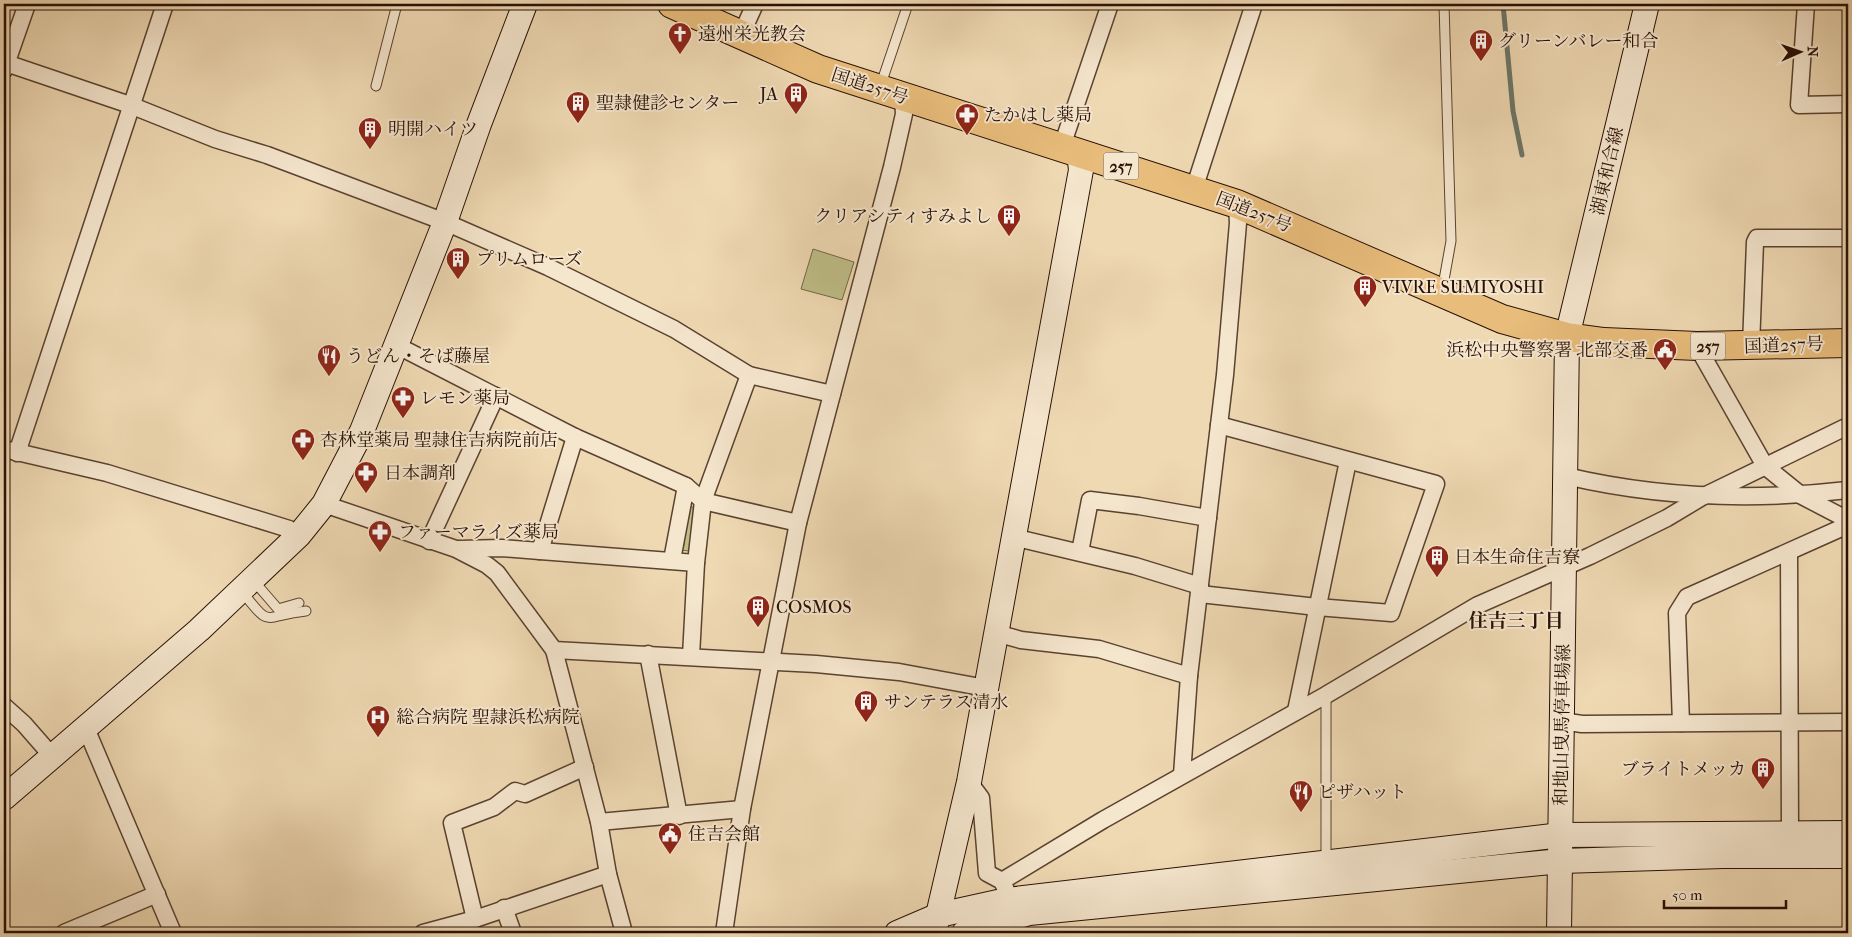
<svg xmlns="http://www.w3.org/2000/svg" width="1852" height="937" viewBox="0 0 1852 937" font-family="'IM FELL French Canon','Noto Serif JP',serif">
<defs>
<pattern id="grass-tufts" width="24" height="20" patternUnits="userSpaceOnUse" patternTransform="scale(1.25)"><rect width="24" height="20" fill="#bfbe88"/><path d="M3 7l-1-3M5 7V3M7 7l1-3M15 17l-1-3M17 17v-4M19 17l1-3" fill="none" stroke="#a4a274"/></pattern>
</defs>
<rect width="100%" height="100%" fill="#efd9b3"/>
<filter id="stains"><feTurbulence type="fractalNoise" baseFrequency=".004" numOctaves="4"/><feColorMatrix values="0 0 0 0 .2 0 0 0 0 .09 0 0 0 0 .02 0 0 0 .5 -.17"/></filter>
<radialGradient id="worn" r=".72"><stop offset=".6" stop-color="#630" stop-opacity="0"/><stop offset="1" stop-color="#630" stop-opacity=".3"/></radialGradient>
<path fill="url(#grass-tufts)" stroke="#746646" d="M688,504L694,508L689,551L679,550Z"/>
<path fill="#bfbe88" stroke="#746646" d="M813,249L854,262L842,300L801,289Z"/>
<g fill="none" stroke-linecap="round" stroke-linejoin="round">
<path stroke="#6c7669" stroke-width="5" d="M1503,4L1513,111L1522,155"/>
<g stroke="#5a4230" stroke-width="11">
<g id="lane">
<path d="M376,86L397,4"/>
<path d="M880,87L908,4"/>
<path d="M1442,291L1451,241L1444,4"/>
<path d="M253,580L278,609L299,603"/>
<path d="M241,590C272,631 262,615 306,611"/>
<path d="M1326,695V862"/>
</g>
</g>
<g stroke="#5a4230" stroke-width="19">
<g id="street">
<path d="M1806,4L1799,105L1848,104"/>
<path d="M741,35L755,4"/>
<path d="M6,63L130,105L215,139L267,155L445,222L548,267L674,329L749,375"/>
<path d="M4,70L27,4"/>
<path d="M1062,146L1110,4"/>
<path d="M1194,189L1254,4"/>
<path d="M396,345L575,437L686,486"/>
<path d="M1697,346L1765,466L1802,496L1848,520"/>
<path d="M1751,346L1755,242L1757,238H1848"/>
<path d="M4,449L107,473L289,529L299,535"/>
<path d="M17,453L165,4"/>
<path d="M1566,476C1659,498 1753,501 1848,490"/>
<path d="M324,504L456,549L487,565L497,573L554,650L816,664L899,672L986,688"/>
<path d="M1013,537L1135,566L1200,586"/>
<path d="M429,541L496,396"/>
<path d="M459,549L502,548L540,551L575,437"/>
<path d="M540,551L696,563"/>
<path d="M1080,552L1090,500L1139,506L1208,518"/>
<path d="M1789,552L1790,834"/>
<path d="M672,560L686,486L703,501L798,523"/>
<path d="M1200,594L1317,607L1391,613L1436,484L1219,425"/>
<path d="M996,633L1021,640L1099,649L1189,676"/>
<path d="M554,650L599,822L608,874L624,933"/>
<path d="M648,654L679,816"/>
<path d="M691,656L696,563L703,501L749,375L832,394"/>
<path d="M4,706L24,724L52,756"/>
<path d="M1296,711L1348,461"/>
<path d="M1561,721L1582,724L1848,722"/>
<path d="M1681,723L1677,613L1687,597L1848,525"/>
<path d="M85,726L173,933"/>
<path d="M1182,775L1189,676L1225,375L1238,223L1237,204"/>
<path d="M969,782L981,798L987,873L1002,881L1006,890"/>
<path d="M599,822L742,809"/>
<path d="M1002,881L1103,820L1326,695L1478,605L1590,556L1667,518L1702,497L1848,426"/>
<path d="M504,908L513,933"/>
<path d="M475,919L452,823L494,807L515,791L525,794L585,767"/>
<path d="M64,933L157,894"/>
<path d="M423,933L475,919L608,874"/>
<path d="M724,933L742,809L798,523L892,167L904,114L903,98"/>
</g>
</g>
<g stroke="#280f04" stroke-width="26">
<g id="secondary">
<path d="M4,798L199,630L299,535L324,504L362,431L445,222L479,124L525,4"/>
<path d="M935,928L969,782L1081,170L1079,152"/>
<path d="M897,933L939,915L1007,900L1561,835L1848,833"/>
<path d="M964,933L1029,913L1561,861L1723,856H1848"/>
<path d="M1559,933L1567,337L1647,4"/>
</g>
</g>
<g stroke="#280f04" stroke-width="30">
<path id="highway" d="M672,4L818,69L1237,204L1502,319L1567,337L1604,342L1697,346L1848,343"/>
</g>
<use href="#lane" stroke="#f5e6ce" stroke-width="9"/>
<use href="#street" stroke="#f5e6ce" stroke-width="16"/>
<use href="#secondary" stroke="#f5e6ce" stroke-width="24"/>
<use href="#highway" stroke="#e8bc7a" stroke-width="28"/>
</g>
<defs>
<g id="church-pin" transform="scale(1.25)"><path d="M0 17L-7.5 6A9.5 9.5 0 1 1 7.5 6Z" fill="#8f2418" stroke="#f5e6ce"/><path d="M-1.2-6h2.4v3.5h3.3v2.4h-3.3V6h-2.4V-.1h-3.3v-2.4h3.3Z" fill="#fff"/></g>
<g id="building-pin" transform="scale(1.25)"><path d="M0 17L-7.5 6A9.5 9.5 0 1 1 7.5 6Z" fill="#8f2418" stroke="#f5e6ce"/><path d="M-4-6H4V6H1V3H-1V6H-4ZM-2.5-4.3h1.7v1.8h-1.7ZM.8-4.3h1.7v1.8H.8ZM-2.5-1h1.7V.8h-1.7ZM.8-1h1.7V.8H.8Z" fill="#fff"/></g>
<g id="pharmacy-pin" transform="scale(1.25)"><path d="M0 17L-7.5 6A9.5 9.5 0 1 1 7.5 6Z" fill="#8f2418" stroke="#f5e6ce"/><path d="M-2-6h4v4h4v4h-4v4h-4v-4h-4v-4h4Z" fill="#fff"/></g>
<g id="civic-pin" transform="scale(1.25)"><path d="M0 17L-7.5 6A9.5 9.5 0 1 1 7.5 6Z" fill="#8f2418" stroke="#f5e6ce"/><path d="M-.6-6.5H3V-4.5H.6V-3L4-1V1h2V6H-6V1h2V-1L-.6-3ZM-1.2 2.5V6h2.4V2.5Z" fill="#fff"/></g>
<g id="restaurant-pin" transform="scale(1.25)"><path d="M0 17L-7.5 6A9.5 9.5 0 1 1 7.5 6Z" fill="#8f2418" stroke="#f5e6ce"/><path d="M-5-6h1v4h1v-4h1v4h1v-4h1v5L-1.5 .5V6h-2V.5L-5-1ZM5-6V6H3V1.5H1.5Q1.5-4 5-6Z" fill="#fff"/></g>
<g id="hospital-pin" transform="scale(1.25)"><path d="M0 17L-7.5 6A9.5 9.5 0 1 1 7.5 6Z" fill="#8f2418" stroke="#f5e6ce"/><path d="M-5-5h3v3.5h4V-5h3V5h-3V1.5h-4V5h-3Z" fill="#fff"/></g>
</defs>
<g fill-rule="evenodd">
<use href="#church-pin" x="680" y="34"/>
<use href="#building-pin" x="1481" y="41"/>
<use href="#building-pin" x="796" y="94"/>
<use href="#building-pin" x="578" y="103"/>
<use href="#pharmacy-pin" x="967" y="115"/>
<use href="#building-pin" x="370" y="129"/>
<use href="#building-pin" x="1009" y="216"/>
<use href="#building-pin" x="458" y="259"/>
<use href="#building-pin" x="1365" y="287"/>
<use href="#civic-pin" x="1665" y="350"/>
<use href="#restaurant-pin" x="329" y="356"/>
<use href="#pharmacy-pin" x="403" y="398"/>
<use href="#pharmacy-pin" x="303" y="440"/>
<use href="#pharmacy-pin" x="366" y="473"/>
<use href="#pharmacy-pin" x="380" y="532"/>
<use href="#building-pin" x="1437" y="557"/>
<use href="#building-pin" x="758" y="607"/>
<use href="#building-pin" x="866" y="702"/>
<use href="#hospital-pin" x="378" y="717"/>
<use href="#building-pin" x="1763" y="769"/>
<use href="#restaurant-pin" x="1301" y="792"/>
<use href="#civic-pin" x="670" y="834"/>
</g>
<g text-anchor="middle" stroke-width="4" stroke-linejoin="round" paint-order="stroke">
<g fill="#f5e6ce" stroke="#665041" stroke-width="1">
<rect x="1103.5" y="152.5" width="35" height="27" rx="4"/>
<rect x="1690.5" y="332.5" width="35" height="27" rx="4"/>
</g>
<g font-size="16" font-weight="bold" fill="#280f04">
<text x="1121" y="172">257</text>
<text x="1708" y="352">257</text>
</g>
<g font-size="18" fill="#280f04" stroke="#f5e6ce" text-anchor="start">
<text x="698" y="40">遠州栄光教会</text>
<text x="1498" y="47">グリーンバレー和合</text>
<text x="778" y="100" text-anchor="end">JA</text>
<text x="596" y="109">聖隷健診センター</text>
<text x="984" y="121">たかはし薬局</text>
<text x="388" y="135">明開ハイツ</text>
<text x="992" y="222" text-anchor="end">クリアシティすみよし</text>
<text x="476" y="265">プリムローズ</text>
<text x="1382" y="293">VIVRE SUMIYOSHI</text>
<text x="1648" y="356" text-anchor="end">浜松中央警察署 北部交番</text>
<text x="346" y="362">うどん・そば藤屋</text>
<text x="420" y="404">レモン薬局</text>
<text x="320" y="446">杏林堂薬局 聖隷住吉病院前店</text>
<text x="384" y="479">日本調剤</text>
<text x="398" y="538">ファーマライズ薬局</text>
<text x="1454" y="563">日本生命住吉寮</text>
<text x="776" y="613">COSMOS</text>
<text x="884" y="708">サンテラス清水</text>
<text x="396" y="723">総合病院 聖隷浜松病院</text>
<text x="1746" y="775" text-anchor="end">ブライトメッカ</text>
<text x="1318" y="798">ピザハット</text>
<text x="688" y="840">住吉会館</text>
</g>
<g font-size="18" fill="#280f04" stroke="#f5e6ce">
<text transform="translate(870 86) rotate(18)" y="6">国道257号</text>
<text transform="translate(1607 171) rotate(-77)" y="6">湖東和合線</text>
<text transform="translate(1254 212) rotate(21)" y="6">国道257号</text>
<text transform="translate(1784 345) rotate(-2)" y="6">国道257号</text>
<text transform="translate(1562 725) rotate(-89)" y="6">和地山曳馬停車場線</text>
</g>
<g font-size="19" font-weight="bold" fill="#280f04" stroke="#f5e6ce">
<text x="1516" y="627">住吉三丁目</text>
</g>
</g>
<rect width="1852" height="937" fill="none" stroke="#efd9b3" stroke-width="20"/>
<rect x="5" y="5" width="1842" height="927" fill="none" stroke="#280f04" stroke-width="2.5"/>
<rect x="10" y="10" width="1832" height="917" fill="none" stroke="#280f04"/>
<g transform="translate(1800 52) rotate(88)" stroke="#f5e6ce" stroke-width="4" paint-order="stroke">
<path d="M0-4L9 19L0 12L-9 19Z" fill="#280f04"/>
<text y="-8" font-size="14" font-weight="bold" text-anchor="middle" fill="#280f04">N</text>
</g>
<path d="M1664 900v8h122v-8" fill="none" stroke="#280f04" stroke-width="2.5"/>
<text x="1672" y="900" font-size="15" fill="#280f04" stroke="#f5e6ce" stroke-width="4" paint-order="stroke">50 m</text>
<rect width="100%" height="100%" filter="url(#stains)"/>
<rect width="100%" height="100%" fill="url(#worn)"/>
</svg>
